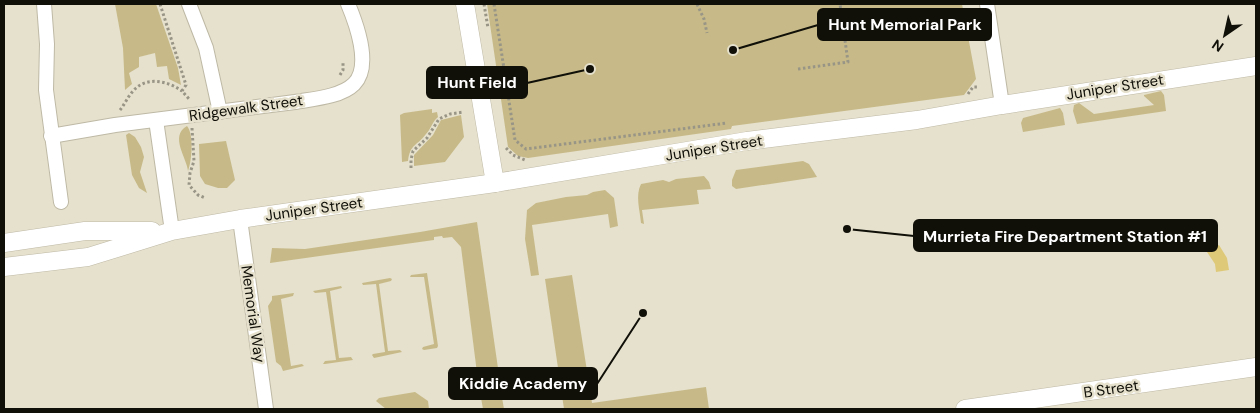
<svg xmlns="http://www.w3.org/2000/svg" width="1260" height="413" viewBox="0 0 1260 413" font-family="'DM Sans',sans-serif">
<rect width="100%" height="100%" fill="#e6e1cd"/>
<g fill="#c7ba88">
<path d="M115,4H156L178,68L181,85L169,79L167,66L157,67L155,53L139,57V67L129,73L132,84L125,90L123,48Z"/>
<path d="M487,4H962L976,79L964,95L732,126L731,129L528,158L518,156L508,147Z"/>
<path d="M1161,91L1164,95L1166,111L1077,124L1073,111L1074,105L1079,103L1094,114L1154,105L1144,96V95Z"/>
<path d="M1060,108L1063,113L1065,125L1023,132L1021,123L1023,118Z"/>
<path d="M432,109V113L437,112L438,117C432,122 431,129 426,134C417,146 410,144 408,161L402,162L400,115L404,113Z"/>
<path d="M461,115L464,137L445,162L414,166V155L433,135L441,120Z"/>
<path d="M187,126C194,134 192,161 188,171C187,158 169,136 187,126Z"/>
<path d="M129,133L135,137L141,147L144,157L140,172L147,193L139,188L132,175L126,135Z"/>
<path d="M226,141L235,180L227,188H218L205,184L200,176L199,144Z"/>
<path d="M803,161L809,164L817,177L736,189L732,186V180L736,170Z"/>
<path d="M704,176L709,182L711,189L697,190L699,204L642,210L644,224L641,223C640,210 635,196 641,184L663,180L669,182L676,179Z"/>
<path d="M605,190L614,198L618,226L610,228L608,214L532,225L539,275L531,276L525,239L527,210L536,203L566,197L587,195L593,192Z"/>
<path d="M477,222L499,375L467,379V375L477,373L461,247L452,237L443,238L442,236L434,237V240L270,263L272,248L305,249L420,232Z"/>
<path d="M427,273L438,346L437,348L424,350L422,349L423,347L434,344L424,277H410L411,275Z"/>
<path d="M572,275L592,403L706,387L709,409H564L545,279Z"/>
<path d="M390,278L392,279L391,281L379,284L388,351L400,350L402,352L374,358L372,355L373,354L385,352L376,284L363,285L362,283Z"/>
<path d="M341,286L342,288L330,291L339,358L351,357L353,360L325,364H323L325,361L336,360L326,292L315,293L313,291Z"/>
<path d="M294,293L293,296L281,299L291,366L302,364L304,366L283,371L281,366L276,362L268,306L272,300V296Z"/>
<path d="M499,380L504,409H483L479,387L469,388L467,385Z"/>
<path d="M415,392L428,401L429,409H386L376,401L379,398Z"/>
</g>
<path fill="#dec978" d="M1219,245L1227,258L1229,270L1216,272L1215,264L1207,252Z"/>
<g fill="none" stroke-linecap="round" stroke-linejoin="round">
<g stroke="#beb9a5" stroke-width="16">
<g id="minor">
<path d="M44,4L47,44L46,90L61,202"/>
<path d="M189,4L206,48L220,112"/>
<path d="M987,4L1002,105"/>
<path d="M156,120L172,231"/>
<path d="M51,136L115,125L295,102C312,99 341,97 354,84C372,66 356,23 348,4"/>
<path d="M240,219L266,409"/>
</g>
</g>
<g stroke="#beb9a5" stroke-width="19">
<g id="tertiary">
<path d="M465,4L495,183"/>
<path d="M4,243L85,231H152"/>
<path d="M4,267L88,257L172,231L240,219L495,183L747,141L917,120L1002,105L1256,66"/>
<path d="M965,409L1256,367"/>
</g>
</g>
<g stroke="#999586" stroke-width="3" stroke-dasharray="2.5 2.5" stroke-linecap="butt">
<path d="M160,4L186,85L182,91L190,100"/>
<path d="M484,4L488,28"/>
<path d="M494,4L515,140L526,149L727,123"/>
<path d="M697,4L704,19L707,33"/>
<path d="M798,69L848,62L840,4"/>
<path d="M340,75L343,70V63"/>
<path d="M968,94L973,87H979"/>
<path d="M120,110C125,104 128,96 134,90C147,76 168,81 182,91"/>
<path d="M192,128L194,161L190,173L189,185L198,195L205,198"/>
<path d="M506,148L513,155L525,160"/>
<path d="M411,168V160L413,151L427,138L439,119L450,114L464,112"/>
</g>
<use href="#minor" stroke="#fff" stroke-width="14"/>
<use href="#tertiary" stroke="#fff" stroke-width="18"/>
</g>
<g text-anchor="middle" stroke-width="5" stroke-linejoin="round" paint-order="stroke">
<g font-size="15" fill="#100f08" stroke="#e6e1cd">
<text transform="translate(1115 87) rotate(-9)" y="5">Juniper Street</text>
<text transform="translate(246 108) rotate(-8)" y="5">Ridgewalk Street</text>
<text transform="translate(714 148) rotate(-9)" y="5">Juniper Street</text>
<text transform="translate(314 209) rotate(-8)" y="5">Juniper Street</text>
<text transform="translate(253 314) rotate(82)" y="5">Memorial Way</text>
<text transform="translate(1111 389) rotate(-8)" y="5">B Street</text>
</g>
</g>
<path fill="none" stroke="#100f08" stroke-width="2" d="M733 50L818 25M590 69L527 83M847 229L914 236M643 313L597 384"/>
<g fill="#100f08" stroke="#e6e1cd" stroke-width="2">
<circle cx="733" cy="50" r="5"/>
<circle cx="590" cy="69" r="5"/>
<circle cx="847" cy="229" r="5"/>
<circle cx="643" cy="313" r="5"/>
</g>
<g fill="#100f08" stroke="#100f08" stroke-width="2">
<rect x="818" y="9" width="173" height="31" rx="5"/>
<rect x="427" y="67" width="100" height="31" rx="5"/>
<rect x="914" y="220" width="303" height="31" rx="5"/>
<rect x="449" y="368" width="148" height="31" rx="5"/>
</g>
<g font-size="16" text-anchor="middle" font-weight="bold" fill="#fff">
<text x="905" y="30">Hunt Memorial Park</text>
<text x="477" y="88">Hunt Field</text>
<text x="1065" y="242">Murrieta Fire Department Station #1</text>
<text x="523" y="389">Kiddie Academy</text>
</g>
<rect width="1260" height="413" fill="none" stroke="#100f08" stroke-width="10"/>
<g transform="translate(1225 35) rotate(214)" stroke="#e6e1cd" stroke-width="4" paint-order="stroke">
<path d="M0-4L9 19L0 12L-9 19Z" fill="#100f08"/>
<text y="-8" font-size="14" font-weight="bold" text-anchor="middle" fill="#100f08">N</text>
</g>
</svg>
